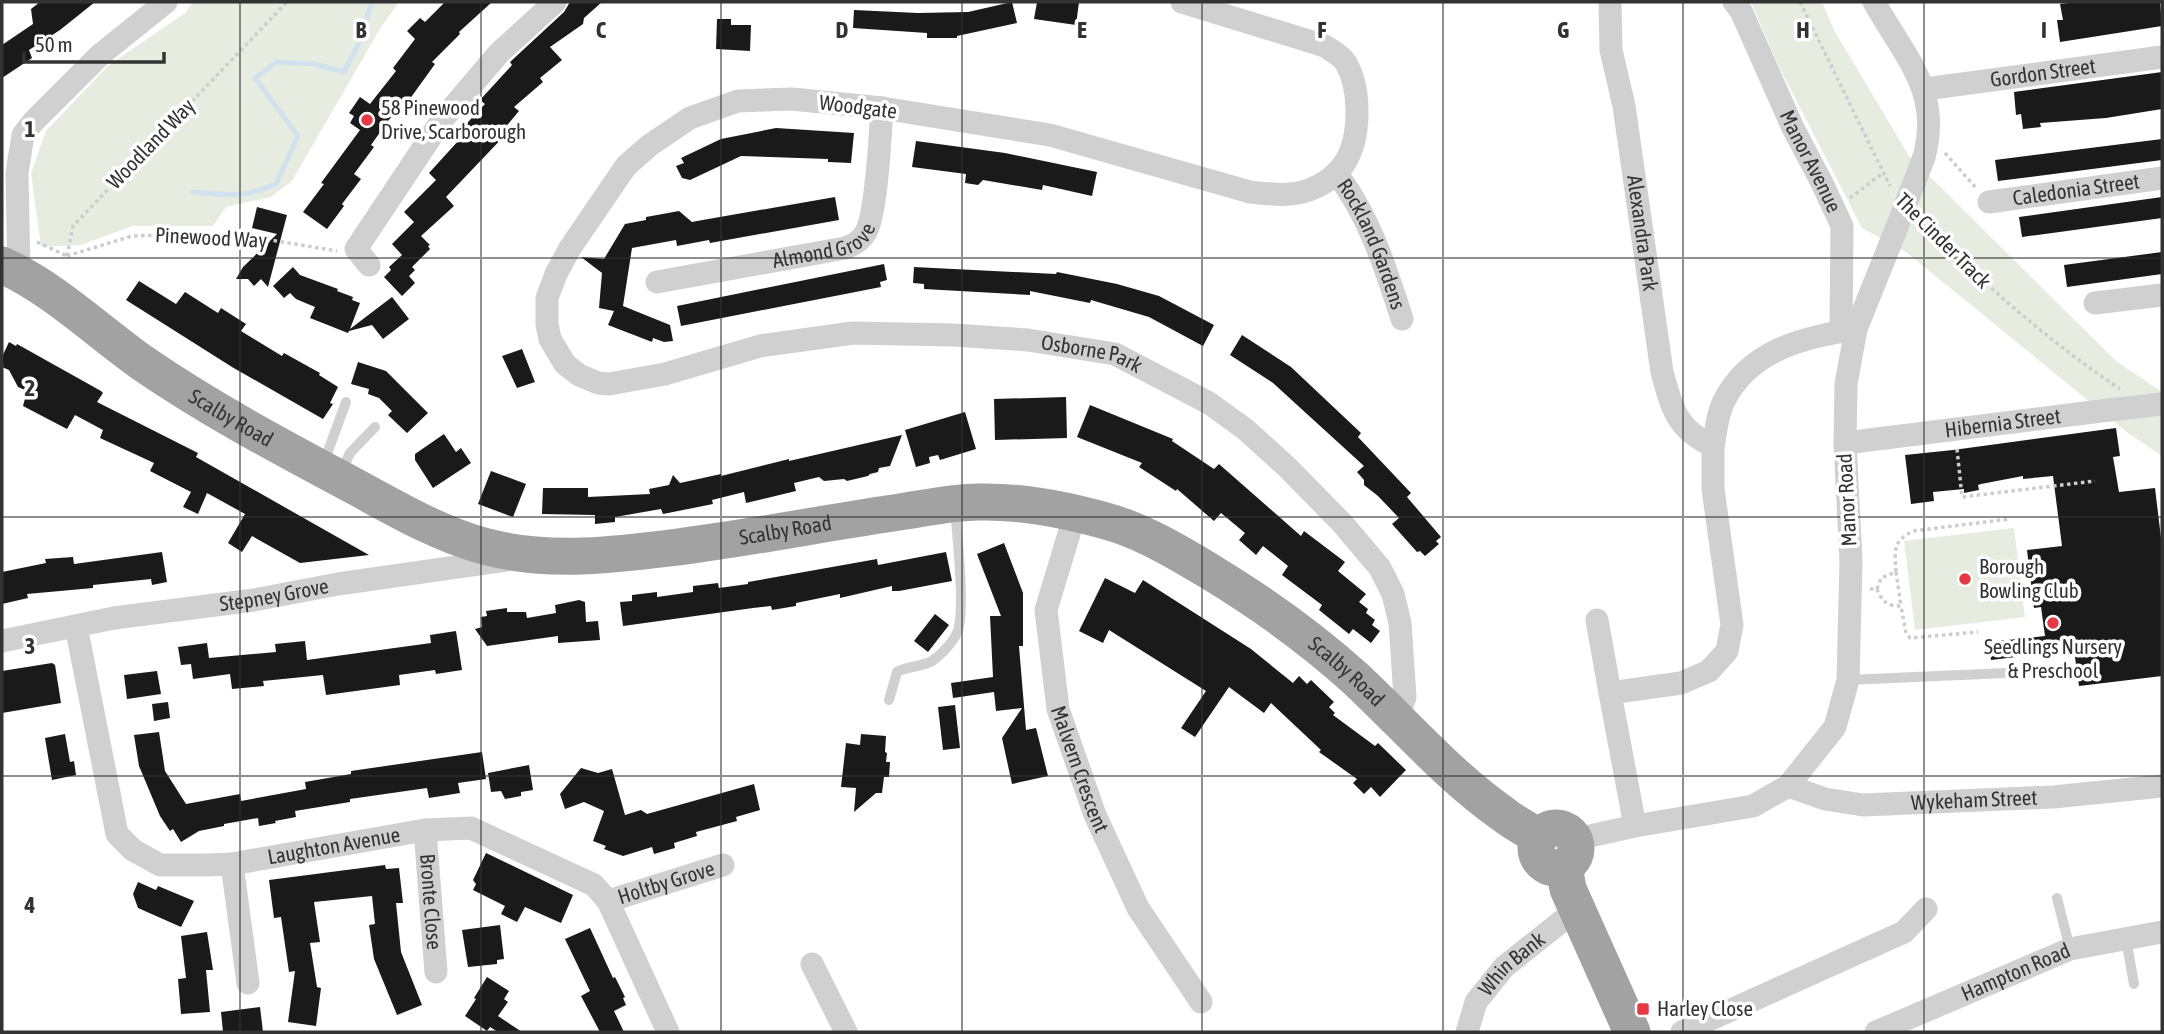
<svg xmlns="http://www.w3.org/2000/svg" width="2164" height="1034" viewBox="0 0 2164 1034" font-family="'Asap Condensed',sans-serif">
<rect width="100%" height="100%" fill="#fff"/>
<g fill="#e6ecdf">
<path d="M193,2H399L381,27L292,181L271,197L226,207L213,226H132L81,245L41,247L31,173L46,131L109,65L185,13Z"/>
<path d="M1751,2H1822L1834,30L1909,156L2116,361L2162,392V456L2128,433L1906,252L1862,228L1778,65Z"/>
<path d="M2014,528L2025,617L1915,630L1904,541Z"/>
</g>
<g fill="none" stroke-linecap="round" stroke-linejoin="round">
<path stroke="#cfe2ee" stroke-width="5" d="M193,192C225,195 246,198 276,184L298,136L255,78L277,62L314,64L344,72L359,43L372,2"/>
</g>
<g fill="#1a1a1a">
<path d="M40,2H95L60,30L29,50L32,58L2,78V45L33,24L31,9Z"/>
<path d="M445,2H492L459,32L460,34L432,62L435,64L404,107L400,105L386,124L371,145L374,147L354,174L361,179L342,204L344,206L327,229L303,212L324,184L321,183L360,130L350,123L354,116L349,113L360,97L370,104L396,71L393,68L415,39L407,31L420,18L425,22Z"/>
<path d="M570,2H602L584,18L583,24L550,47L562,60L540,78L543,82L514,107L519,111L504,129L508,132L446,197L454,206L421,236L430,245L428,246L430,249L412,267L415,270L409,276L415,283L402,296L384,277L391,270L389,267L402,255L392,244L414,222L404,212L436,180L429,173L459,140L455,136L485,104L480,100L512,65L510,62L564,12Z"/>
<path d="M1012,2L1017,23L957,36V38H927V33L853,28L854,10L918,13L968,12Z"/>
<path d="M1037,2H1079L1076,25L1034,19Z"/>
<path d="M2077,2H2160L2162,26L2060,42L2057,20H2063L2060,4Z"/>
<path d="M717,19H731V25H751L750,51L716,49Z"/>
<path d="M2162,72V109L2106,118L2040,123L2041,127L2023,129L2021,114L2016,115L2014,92Z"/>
<path d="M776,128L854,133L851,163L828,162V159L741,156L690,180L682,178L676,166L684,163L681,158L721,139Z"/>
<path d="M2162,139V160L1998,181L1995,160Z"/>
<path d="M916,141L1005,153L1097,172L1092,196L1043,185L1042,190L983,180L978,185L965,183L966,174L912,167Z"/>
<path d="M835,197L839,220L710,243L709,240L677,246L676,240L632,248L623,306L670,325L673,341L664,342L653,338L652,342L608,325L614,311L599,308L602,273L581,257L604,259L625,224L646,220V217L679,211L692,222L697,221Z"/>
<path d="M2162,197V218L2022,237L2019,217Z"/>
<path d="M257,207L287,215L268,287L261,279L254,286L248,279H236L243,267L277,234L252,228Z"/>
<path d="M2162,252V274L2067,287L2064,265Z"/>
<path d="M884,264L887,280L880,282L881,287L681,326L677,306Z"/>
<path d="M293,267L300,275L338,289L337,291L353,297L352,300L360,303L350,329L392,297L409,319L383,339L372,325L349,331L348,333L310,318L315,307L296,299L290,293L284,298L273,286Z"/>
<path d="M914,267L1056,274L1057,272L1117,284L1159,296L1214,325L1203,346L1149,317L1091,300L1090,303L1030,291V295L924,289V284L913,283Z"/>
<path d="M139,281L176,304L185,292L218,313L221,308L246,324L241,331L282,356L284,353L320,373L319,375L338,387L330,403L333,404L323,419L232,367L126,300Z"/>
<path d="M1242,335L1291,367L1361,433L1358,437L1411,493L1407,497L1441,537L1436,541L1439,544L1425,556L1420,551L1417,552L1392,524L1399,518L1378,496L1364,485V480L1357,472L1364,466L1273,383L1230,355Z"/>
<path d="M9,342L16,346L17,344L101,391L103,393L97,402L198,453L196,457L369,555L300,563L252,536L242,552L228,543L245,514L207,493L198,514L183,507L191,492L150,471L154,463L100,438L103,430L75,415L67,429L23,406L27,391L18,387L9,370L2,367V357Z"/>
<path d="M522,349L535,382L517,388L502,356Z"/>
<path d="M358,362L386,371L428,413L407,433L388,415L392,411L379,398L368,394L369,389L351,384Z"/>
<path d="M1066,397L1067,438L995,440L994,399Z"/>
<path d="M1090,405L1173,439L1172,441L1214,469L1219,464L1301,536L1304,531L1345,562L1338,571L1366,594L1359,602L1368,609L1366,613L1375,620L1372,625L1380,631L1371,643L1353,629L1349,634L1319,610L1322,605L1282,575L1288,566L1263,546L1256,555L1239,540L1245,533L1221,513L1214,521L1177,489L1176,491L1139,467L1142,463L1077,437Z"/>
<path d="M965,412L976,449L940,460L938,455L929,457L930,463L916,467L905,430Z"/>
<path d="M2116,428L2120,456L2113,457L2119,492L2155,488L2162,546V676L2079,686L2074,650L1991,660L1989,642L2045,636L2041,607L2034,608L2027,550L2062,546L2053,476L2023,479V476L1981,484L1978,485L1979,490L1964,493V489L1933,492L1934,501L1911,504L1905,455L1953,450Z"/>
<path d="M444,434L456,452L461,448L471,463L433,488L415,460V454Z"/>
<path d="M902,435L890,466L879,468L878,472L870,474L868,476L847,481L844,479L824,481L819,477L794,483L796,491L746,503L744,492L712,500L713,504L663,514L661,509L615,517V522L595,524V515L542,514L543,488H588V497L650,494L649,489L669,485L673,475L680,483L721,474V476L789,459V461Z"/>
<path d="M491,471L526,484L513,517L478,504Z"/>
<path d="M1004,543L1023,593V646H1019L1026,730L1036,728L1048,776L1012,784L1002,738L1022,708L996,711L994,692L953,698L951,683L993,677L990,616H1001L977,554Z"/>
<path d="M162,552L167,582L152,585L151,579L93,585V588L27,594L28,598L2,604V572L46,563L45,559L73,557L74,564Z"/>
<path d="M946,552L952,581L899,591H892V586L840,598V594L796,603V606L772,610L771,606L753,608L623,626L620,602L632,601V595L657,592V597L693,592V586L718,583L719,588L748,584V582L877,559L878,565Z"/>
<path d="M1105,578L1135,593L1143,580L1251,649L1293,683L1299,676L1307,684L1311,680L1334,702L1329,707L1335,713L1333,715L1375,746L1378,743L1406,770L1380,797L1371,787L1364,794L1353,783L1357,779L1319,752L1321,750L1271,703L1264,713L1229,687L1195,737L1181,728L1206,691L1109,630L1103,643L1079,631Z"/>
<path d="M579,600L585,602L586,622L598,621L600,640L558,643V636L487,646L475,629L482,627L481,617L487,616L486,611L507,608V612H526L527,618L556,613L555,605Z"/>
<path d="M935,614L949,625L928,652L914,641Z"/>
<path d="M456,631L462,670L436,674L435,670L399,675L400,685L326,695L323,675L263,681L264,686L232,689L230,674L193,679L191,664L181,665L178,647L207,643L209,658L276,652L275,644L305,641L307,660L431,643L430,635Z"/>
<path d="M52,663L55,665L61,703L2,713V671Z"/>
<path d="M157,671L161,694L127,699L124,675Z"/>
<path d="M168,702L170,718L154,721L152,704Z"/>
<path d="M955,705L960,748L943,750L938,707Z"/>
<path d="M159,732L165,771L186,804L240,794L241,801L306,789L305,782L351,774V771L482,752L486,779L458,783L460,793L429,798L427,788L350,799V802L295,811L296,817L275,821L276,823L259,826L258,818L224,824V826L199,831L181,842L173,829L170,831L160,816L139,766L134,735Z"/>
<path d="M65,734L70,762L74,761L76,775L52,780L45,738Z"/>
<path d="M861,734L886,736L885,752L887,753L886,762H890L889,777H884L882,793H876L854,812L856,788L841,787L846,743L860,745Z"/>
<path d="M529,765L533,790L521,792V796L505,799L501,791L491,792L488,773Z"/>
<path d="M581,768L598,773L612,769L625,815L641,810L647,814L754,784L760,810L736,817L737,821L696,832L697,836L674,843L675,848L654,854L652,847L623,856L604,849L606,846L593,841L604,811L584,802L565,809L560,794Z"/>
<path d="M486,853L573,895L561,923L525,907L517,922L501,914L505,906L473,890L476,884L473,880Z"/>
<path d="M385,865L386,869L399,868L403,903H396L401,952L422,1005L397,1015L374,959L369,925L375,924L372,896L314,902L320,942L310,943L317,987L321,988L316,1026L288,1022L295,971L289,972L281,917L274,918L269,880Z"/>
<path d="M138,882L156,890L158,886L194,901L181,927L138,908L133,894Z"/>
<path d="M500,925L504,959L497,960V964L468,967L462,930Z"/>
<path d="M590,928L613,978L615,977L625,997L623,998L626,1005L614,1011L624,1032H600L581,996L590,991L565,939Z"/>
<path d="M207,932L213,970H206L210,1012L181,1014L178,979L186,978L181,936Z"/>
<path d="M487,977L509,991L504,999L508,1002L498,1016L522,1032H498L490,1027L487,1031L465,1016L476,999L474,998Z"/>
<path d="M260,1007L263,1032H223L221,1012Z"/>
</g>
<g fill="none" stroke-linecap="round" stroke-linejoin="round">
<g stroke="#cdcdcd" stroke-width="3.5" stroke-dasharray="3.5 3.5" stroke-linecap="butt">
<path d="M1800,2L1890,186"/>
<path d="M1945,153L1977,189"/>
<path d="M1850,198L1883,173"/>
<path d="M1921,220C1982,283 2047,340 2120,389"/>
<path d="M37,242L67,256"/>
<path d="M67,256L73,226L287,2"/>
<path d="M67,256L132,236L196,234L252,237L337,251"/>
<path d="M1957,449L1962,497L2095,481"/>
<path d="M1896,572L1901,606"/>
<path d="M1870,589H1877L1881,578L1896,572C1895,550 1892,542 1913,531L2009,519"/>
<path d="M1877,589C1882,602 1887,606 1901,606L1906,633L1910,638L1978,632"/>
</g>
<g stroke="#d0d0d0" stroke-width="10">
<path d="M324,462L346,402"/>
<path d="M341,472L350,453L375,427"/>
<path d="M1848,680L2053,671"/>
<path d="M889,700L897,672C908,666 921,667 932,661C941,655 953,642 957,633C966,612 957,535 955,509"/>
<path d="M2057,898L2070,949"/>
<path d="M2126,939L2134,984"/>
</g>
<g stroke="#d0d0d0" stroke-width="23">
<path id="s1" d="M1182,2L1325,46C1332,51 1342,56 1346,63C1361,89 1361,139 1344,164C1336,176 1322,185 1309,190C1290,197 1270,194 1250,192L1050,135L882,108L792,99L738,101L690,118L650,145L626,166L570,248L556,274L547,298V324L550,339L565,364L579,375L598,383L609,384L665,374L760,346L853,333L953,335L1028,340L1115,354L1209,403L1245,429L1287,467L1342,523L1380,568L1393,594L1400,623L1405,697L1397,719"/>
<path id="s2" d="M1610,2L1611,50L1624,106L1662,372C1672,408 1676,429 1713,446V489L1732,625L1727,651L1709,671L1681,683L1610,693L1635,826"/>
<path id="s3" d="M1734,2L1741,11L1793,128L1822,183L1842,226L1841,331"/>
<path d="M1874,2C1904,56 1942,91 1924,157"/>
<path id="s4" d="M1925,89L2162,57"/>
<path id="s5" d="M1336,173C1369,215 1386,269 1402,319"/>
<path id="s6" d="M1989,202L2162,178"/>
<path d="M369,265L356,249L442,120L499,53L555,2"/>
<path d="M19,272L17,173L23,135L33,122L100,55L166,2"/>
<path id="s7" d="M657,282L845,248C854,245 861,241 866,232C877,211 880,136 882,108"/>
<path d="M2095,303L2162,295"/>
<path id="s8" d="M1845,443L2109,410"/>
<path d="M1713,446C1716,432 1717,415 1723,403C1748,350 1804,337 1856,329"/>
<path id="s9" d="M1075,514L1046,610L1058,709L1095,815L1138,908L1201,1002"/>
<path d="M1597,620L1610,693"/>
<path id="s10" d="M76,626L117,834L133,850L160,865H207L232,864L425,830L471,828L594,885L608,901L668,1032"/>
<path id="s11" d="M2,641L114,618L254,600L338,584L506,560"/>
<path id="s12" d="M1788,786L1825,799L1863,805L2053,797L2162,786"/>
<path id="s13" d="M425,830L436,972"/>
<path d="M1575,841L1581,838L1635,826L1753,806L1788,786L1835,727L1848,680L1851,561L1845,443L1846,384L1856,329L1895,232"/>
<path d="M232,864L248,983"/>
<path id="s14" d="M608,901L723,865"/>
<path d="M812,964L846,1032"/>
<path id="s15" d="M1467,1032L1476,1002L1504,967L1577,909"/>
<path d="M1682,1032L1904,932L1926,909"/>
<path id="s16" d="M1876,1032L2070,949L2162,932"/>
</g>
<g stroke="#a2a2a2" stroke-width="37">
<path id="s17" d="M2,265C55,289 97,331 144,364C211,410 283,448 354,486C395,508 435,532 480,545C542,563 606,556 670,548C745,539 818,524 893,513C922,509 950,502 979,502C1025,501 1072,511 1116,524C1149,535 1179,553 1209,571C1260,602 1311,638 1356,679C1404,724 1449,776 1503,814C1514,823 1527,830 1540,837"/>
<circle cx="1556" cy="848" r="20"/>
<path d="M1564,866L1568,889L1632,1032"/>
</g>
<g stroke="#d0d0d0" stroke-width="23">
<path d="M1895,232L1924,157"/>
<path d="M2109,410L2162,404"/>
</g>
</g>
<path fill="none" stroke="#333" stroke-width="2" stroke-opacity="0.55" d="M240,2V1032M481,2V1032M721,2V1032M962,2V1032M1202,2V1032M1443,2V1032M1683,2V1032M1924,2V1032M2,258H2162M2,517H2162M2,776H2162"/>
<g fill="#e63946" stroke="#fff" stroke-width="2.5">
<circle cx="367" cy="120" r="7"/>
<circle cx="1965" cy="579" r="7"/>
<circle cx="2053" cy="623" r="7"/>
<rect x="1636" y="1002" width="14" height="14" rx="3.5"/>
</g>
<g text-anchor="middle" stroke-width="7" stroke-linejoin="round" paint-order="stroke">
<g font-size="21" fill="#333" stroke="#fff">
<text dy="7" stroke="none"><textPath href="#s4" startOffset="119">Gordon Street</textPath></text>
<text transform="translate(858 107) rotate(7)" y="7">Woodgate</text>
<text transform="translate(151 144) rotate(-46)" y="7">Woodland Way</text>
<text dy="7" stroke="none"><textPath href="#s3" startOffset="177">Manor Avenue</textPath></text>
<text dy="7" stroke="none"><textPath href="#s6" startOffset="88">Caledonia Street</textPath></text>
<text dy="7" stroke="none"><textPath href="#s2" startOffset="234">Alexandra Park</textPath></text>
<text transform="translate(211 238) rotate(3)" y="7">Pinewood Way</text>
<text dy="7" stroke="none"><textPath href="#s7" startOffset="172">Almond Grove</textPath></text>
<text transform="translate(1943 241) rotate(45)" y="7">The Cinder Track</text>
<text dy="7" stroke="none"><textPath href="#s5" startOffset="80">Rockland Gardens</textPath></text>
<text dy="7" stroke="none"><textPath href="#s1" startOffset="1804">Osborne Park</textPath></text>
<text dy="7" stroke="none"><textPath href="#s17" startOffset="276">Scalby Road</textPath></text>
<text dy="7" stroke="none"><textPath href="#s8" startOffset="159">Hibernia Street</textPath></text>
<text transform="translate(1847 500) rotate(-93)" y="7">Manor Road</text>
<text dy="7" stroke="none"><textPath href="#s17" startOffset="864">Scalby Road</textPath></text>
<text dy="7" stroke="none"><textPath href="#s11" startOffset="276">Stepney Grove</textPath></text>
<text dy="7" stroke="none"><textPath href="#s17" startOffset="1474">Scalby Road</textPath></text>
<text dy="7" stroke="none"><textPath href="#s9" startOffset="264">Malvern Crescent</textPath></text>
<text dy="7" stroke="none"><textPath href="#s12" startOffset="189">Wykeham Street</textPath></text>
<text dy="7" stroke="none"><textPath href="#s10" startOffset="441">Laughton Avenue</textPath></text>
<text dy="7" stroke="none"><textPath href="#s14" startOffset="61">Holtby Grove</textPath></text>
<text dy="7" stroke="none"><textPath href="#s13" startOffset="72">Bronte Close</textPath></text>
<text dy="7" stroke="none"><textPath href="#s15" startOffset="84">Whin Bank</textPath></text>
<text dy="7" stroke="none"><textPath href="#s16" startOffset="152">Hampton Road</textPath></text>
</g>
<g font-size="21" fill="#333" stroke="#fff" text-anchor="start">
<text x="381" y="115">58 Pinewood<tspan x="381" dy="24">Drive, Scarborough</tspan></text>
<text x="1979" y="574">Borough<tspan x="1979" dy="24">Bowling Club</tspan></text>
<text x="2053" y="654" text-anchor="middle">Seedlings Nursery<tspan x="2053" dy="24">&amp; Preschool</tspan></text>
<text x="1657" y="1016">Harley Close</text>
</g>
</g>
<g font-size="23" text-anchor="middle" font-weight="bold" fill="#333" stroke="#fff" stroke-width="7" stroke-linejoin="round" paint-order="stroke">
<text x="361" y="38">B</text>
<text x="601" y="38">C</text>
<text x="842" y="38">D</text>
<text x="1082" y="38">E</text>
<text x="1322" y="38">F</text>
<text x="1563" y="38">G</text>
<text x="1803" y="38">H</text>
<text x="2044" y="38">I</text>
<text x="30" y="137">1</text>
<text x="30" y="396">2</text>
<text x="30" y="654">3</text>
<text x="30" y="913">4</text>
</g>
<rect width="2164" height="1034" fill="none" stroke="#333333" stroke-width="7"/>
<path d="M24 52v10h140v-10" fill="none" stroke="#333333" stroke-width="3.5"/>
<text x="35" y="52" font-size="21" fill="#333333" stroke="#ffffff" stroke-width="5" paint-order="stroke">50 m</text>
</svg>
